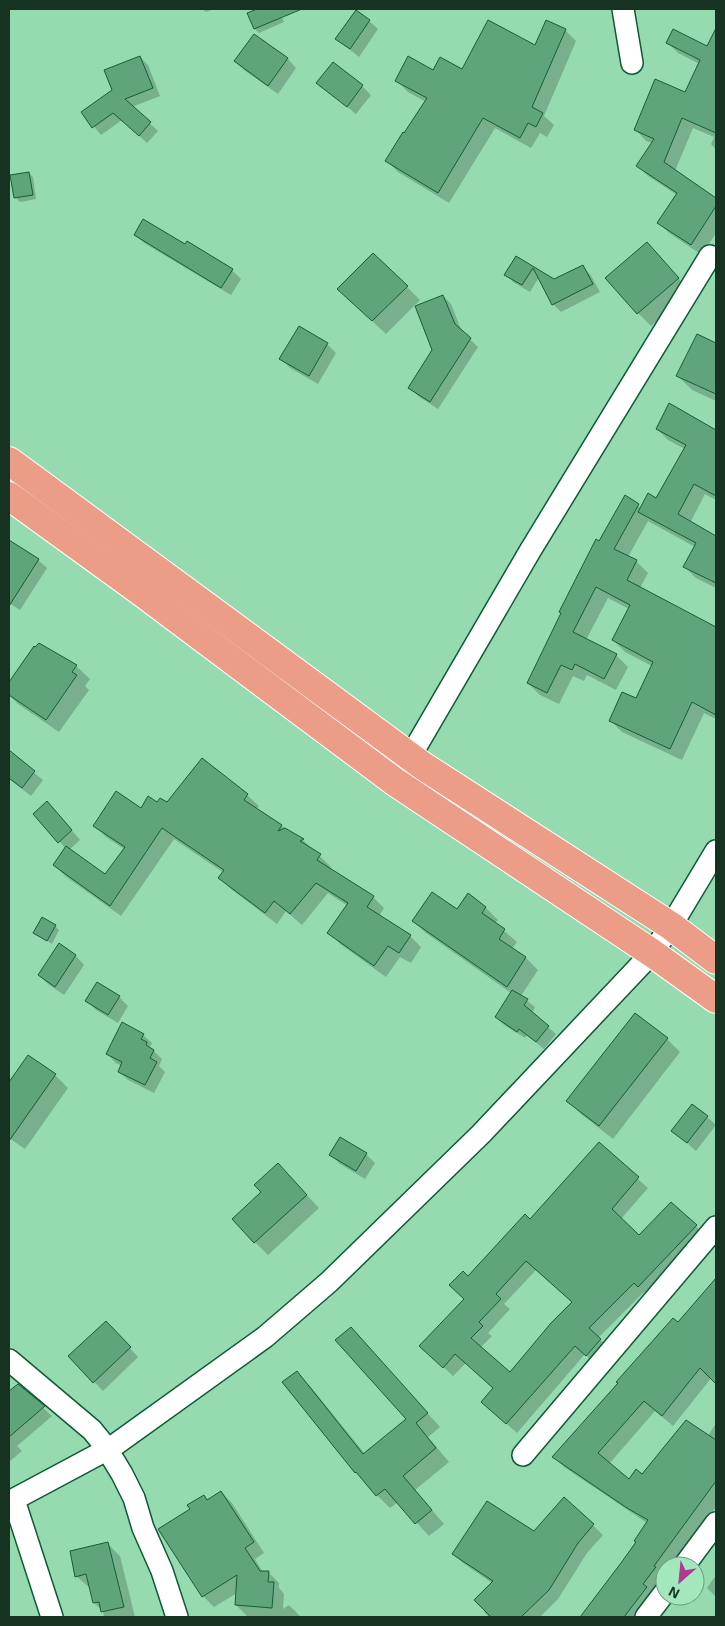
<svg xmlns="http://www.w3.org/2000/svg" width="725" height="1626" viewBox="0 0 725 1626" font-family="'Exo 2',sans-serif">
<rect width="100%" height="100%" fill="#96dbaf"/>
<g fill="#0003" fill-rule="evenodd">
<path d="M202,9H214L206,12Z"/>
<path d="M260,9H278L284,22L259,33L255,29L249,13Z"/>
<path d="M369,21L378,29L359,57L337,39Z"/>
<path d="M565,30L576,41L544,116L554,125L547,137L540,133L531,148L495,128L449,203L398,172L387,161L426,102L408,92L397,81L434,72L462,71L536,47Z"/>
<path d="M673,30L716,52V150L711,144L714,137L693,128L675,171L716,199V233L702,255L669,233L658,222L677,195L648,176L637,165L652,143L646,141L636,130L686,93L700,64L678,53L667,42Z"/>
<path d="M254,35L288,59L296,68L278,94L244,70L235,61Z"/>
<path d="M140,57L148,65L160,96L132,107L158,131L147,143L122,120L101,135L83,113L113,90Z"/>
<path d="M318,83L362,86L371,95L356,114Z"/>
<path d="M28,173L33,177L36,199L20,202L15,197Z"/>
<path d="M135,234L232,270L241,279L231,295L144,243Z"/>
<path d="M647,244L691,292L651,326L638,313Z"/>
<path d="M516,257L554,281L582,266L590,274L600,292L561,312L553,304L539,277L530,292L513,282L506,274Z"/>
<path d="M407,287L420,300L386,334L352,302Z"/>
<path d="M443,296L451,304L462,332L478,347L438,409L418,396L410,388L433,350Z"/>
<path d="M698,336L716,345V401L692,390L678,376Z"/>
<path d="M327,344L336,353L318,384L290,368L281,359Z"/>
<path d="M670,405L716,431V500L705,494L690,523L716,538V588L696,578L685,567L695,547L648,521L628,557L636,561L648,573L640,588L716,628V719L704,713L682,760L622,732L610,720L636,700L652,666L625,652L613,640L629,609L608,598L586,640L616,655L628,667L616,690L587,675L584,681L573,676L559,704L540,695L528,683L600,543L625,497L641,508L657,500L685,449L668,440L657,429Z"/>
<path d="M13,544L38,560L47,568L20,610L9,603V551Z"/>
<path d="M39,645L76,666L90,679L85,686L89,690L59,732L18,704L9,695V685L34,648Z"/>
<path d="M9,752L43,780L31,796L9,779Z"/>
<path d="M247,795L259,806L256,809L303,840L331,867L329,869L373,897L384,908L379,916L410,936L421,947L411,963L400,957L386,977L340,944L329,932L348,906L328,893L302,925L286,911L277,924L231,889L220,878L224,873L174,839L121,916L65,876L54,865L66,849L35,814L56,812L80,840L69,850L105,876L124,849L106,837L95,826L158,804Z"/>
<path d="M486,908L498,920L495,923L517,942L512,949L526,958L538,970L521,996L535,1007L532,1013L556,1034L544,1049L527,1035L525,1038L504,1025L496,1017L511,993L426,933L413,921L457,911Z"/>
<path d="M55,926L59,930L52,944L35,932Z"/>
<path d="M60,945L76,956L84,965L64,995L48,984L39,975Z"/>
<path d="M97,984L119,997L128,1006L118,1023L96,1010L87,1001Z"/>
<path d="M143,1035L152,1043L150,1047L162,1059L159,1066L165,1072L154,1093L128,1080L119,1071L122,1066L116,1063L107,1054Z"/>
<path d="M667,1039L680,1052L613,1139L581,1114L568,1101Z"/>
<path d="M29,1057L55,1075L68,1088L25,1149L9,1138V1087Z"/>
<path d="M707,1117L716,1125L696,1151L673,1131Z"/>
<path d="M599,1144L648,1188L621,1219L639,1237L671,1203L706,1236L648,1296L644,1292L598,1338L610,1349L596,1365L585,1354L517,1433L492,1411L494,1388L466,1363L453,1376L430,1355L465,1299L468,1277L530,1221ZM536,1270L573,1303L510,1374L480,1348L492,1336L488,1333L510,1309L504,1304Z"/>
<path d="M366,1154L375,1163L365,1179L340,1164L331,1155Z"/>
<path d="M291,1178L319,1208L268,1255L255,1242Z"/>
<path d="M716,1280V1382L712,1377L673,1426L655,1411L609,1464L629,1481L642,1476L708,1436L716,1423V1507L673,1566H665V1579L653,1595L643,1617H581L622,1564L647,1523L564,1467L554,1456L678,1324Z"/>
<path d="M351,1328L440,1427L428,1437L449,1462L415,1490L444,1524L429,1536L398,1502L390,1508L377,1495L356,1472L284,1383L297,1373L310,1386L365,1454L408,1419Z"/>
<path d="M114,1331L138,1357L103,1391L69,1356Z"/>
<path d="M18,1385L52,1416L17,1446L22,1451L9,1462V1393Z"/>
<path d="M221,1492L232,1503L264,1553L255,1559L263,1572L269,1573L279,1583V1588L284,1594L283,1609L289,1605L301,1617L247,1616L236,1605L237,1593L214,1607L203,1596L160,1530L192,1510L204,1496L208,1501Z"/>
<path d="M564,1498L603,1535L587,1553L558,1599L540,1617H489L484,1612L492,1583L463,1563L453,1554L534,1533Z"/>
<path d="M108,1544L120,1556L135,1617H104L103,1611L94,1603L90,1588L76,1576Z"/>
<path d="M716,1575V1597L707,1588Z"/>
</g>
<g fill="#60a47b" stroke="#155e39" fill-rule="evenodd">
<path d="M257,9H302L254,29L247,13Z"/>
<path d="M356,10L370,20L350,49L335,39Z"/>
<path d="M488,20L535,45L546,20L566,29L532,107L543,113L536,127L528,123L520,138L483,118L438,193L385,161L403,132L404,133L427,98L395,81L408,56L433,70L440,57L462,69Z"/>
<path d="M716,28V133L682,118L664,162L716,198V206L691,245L657,223L677,193L636,166L654,139L634,130L655,79L685,92L700,60L666,43L673,29L707,46Z"/>
<path d="M254,34L288,58L268,86L234,61Z"/>
<path d="M140,56L153,88L125,99L151,122L139,136L113,113L92,128L81,112L112,90L104,70Z"/>
<path d="M333,62L363,85L347,107L316,83Z"/>
<path d="M29,172L33,195L14,198L10,175Z"/>
<path d="M143,219L185,244L187,241L233,269L221,288L134,235Z"/>
<path d="M647,242L679,278L637,314L605,278Z"/>
<path d="M373,253L408,286L372,321L337,289Z"/>
<path d="M516,256L554,279L583,265L593,284L552,305L533,268L522,285L504,275Z"/>
<path d="M443,295L455,324L471,338L430,402L408,388L432,350L415,306Z"/>
<path d="M299,326L328,343L309,376L279,359Z"/>
<path d="M697,334L716,343V394L676,376Z"/>
<path d="M669,403L716,430V496L694,484L678,514L716,536V583L683,567L696,543L638,512L648,493L656,498L686,445L656,429Z"/>
<path d="M625,495L639,504L614,549L637,560L627,580L716,627V715L692,702L670,749L609,721L622,692L636,698L653,662L612,640L630,605L596,587L573,632L617,654L604,679L575,664L572,670L561,665L547,693L527,683L561,613L559,612L596,539L599,541Z"/>
<path d="M9,540L39,559L9,606Z"/>
<path d="M39,643L77,665L72,672L77,675L46,720L9,695V682L34,646L35,647Z"/>
<path d="M9,750L35,771L22,788L9,778Z"/>
<path d="M202,758L248,794L244,800L282,825L278,831L285,828L304,839L300,841L321,854L317,860L374,896L367,907L411,935L399,953L388,946L374,966L327,933L348,903L316,883L290,914L274,901L265,913L218,878L224,870L162,828L110,906L53,865L66,846L105,874L125,847L93,826L116,791L141,808L148,796L157,802L160,798L167,802Z"/>
<path d="M47,801L72,830L58,843L33,814Z"/>
<path d="M432,892L457,909L468,893L486,907L482,913L505,929L499,939L526,957L507,987L412,921Z"/>
<path d="M42,917L56,925L47,941L33,933Z"/>
<path d="M59,943L76,955L55,987L38,975Z"/>
<path d="M97,982L120,996L108,1015L85,1001Z"/>
<path d="M512,990L528,999L524,1005L549,1026L536,1042L519,1029L517,1032L495,1017Z"/>
<path d="M635,1013L668,1038L599,1126L566,1101Z"/>
<path d="M122,1022L144,1034L141,1039L147,1042L146,1045L154,1050L150,1058L157,1062L145,1085L118,1072L122,1062L106,1054Z"/>
<path d="M28,1055L56,1074L9,1141V1082Z"/>
<path d="M692,1104L708,1116L687,1143L671,1131Z"/>
<path d="M340,1137L367,1153L356,1171L329,1155Z"/>
<path d="M599,1142L639,1177L612,1209L639,1235L671,1202L697,1225L638,1287L634,1283L589,1328L601,1339L586,1356L575,1346L506,1424L481,1402L493,1388L455,1354L443,1368L419,1346L464,1299L449,1285L463,1271L468,1276L525,1214L530,1219ZM526,1261L572,1302L551,1323L510,1372L471,1338L483,1326L479,1322L501,1299L496,1294Z"/>
<path d="M278,1163L307,1195L254,1243L232,1219L261,1192L254,1185Z"/>
<path d="M716,1278V1384L700,1368L662,1416L644,1401L598,1453L629,1479L636,1469L642,1474L686,1420L716,1440V1481L654,1566L656,1567L643,1584L647,1587L624,1617H580L621,1563L636,1542L634,1541L648,1520L627,1508L552,1457L618,1383L616,1382L673,1318L678,1322Z"/>
<path d="M106,1321L131,1347L93,1383L68,1356Z"/>
<path d="M351,1327L428,1413L416,1423L436,1448L403,1476L432,1510L415,1524L385,1489L376,1496L356,1472L355,1473L282,1382L297,1371L363,1454L406,1419L335,1340Z"/>
<path d="M18,1384L45,1406L9,1437V1391Z"/>
<path d="M221,1491L254,1542L245,1548L260,1571H269L268,1582H274L272,1608L235,1605L237,1575L202,1597L158,1529L190,1509L187,1505L204,1495L207,1500Z"/>
<path d="M564,1497L594,1524L578,1543L549,1590L521,1617H491L474,1600L493,1581L452,1554L487,1501L534,1531Z"/>
<path d="M108,1542L124,1607L101,1612L99,1602L93,1603L86,1574L75,1577L70,1551Z"/>
</g>
<g fill="none" stroke-linecap="round" stroke-linejoin="round">
<g stroke="#0e5a35" stroke-width="24">
<g id="minor">
<path d="M623,9L632,63"/>
<path d="M410,757L530,551L710,256"/>
<path d="M9,1360L92,1430L105,1446L122,1474L134,1498L143,1528L162,1571L177,1617"/>
<path d="M523,1455L716,1227"/>
<path d="M14,1500L52,1617"/>
<path d="M9,1502L112,1447L265,1337L329,1282L481,1134L652,953L671,926L716,851"/>
<path d="M684,1566L716,1523"/>
<path d="M646,1617L665,1592"/>
</g>
</g>
<g stroke="#fff" stroke-width="30">
<g id="major">
<path d="M9,461L423,766L671,926L716,960"/>
<path d="M9,496L140,591L395,782L652,953L716,999"/>
</g>
</g>
<use href="#minor" stroke="#fff" stroke-width="21"/>
<use href="#major" stroke="#eb9d88" stroke-width="28"/>
</g>
<rect width="725" height="1626" fill="none" stroke="#163322" stroke-width="20"/>
<g transform="translate(680 1581) rotate(207)"><circle r="24" fill="#a2e8bc" stroke="#6aa07e"/>
<path d="M0-4L9 19L0 12L-9 19Z" fill="#ac3b96"/>
<text y="-8" font-size="14" font-weight="bold" text-anchor="middle" fill="#163322">N</text>
</g>
</svg>
